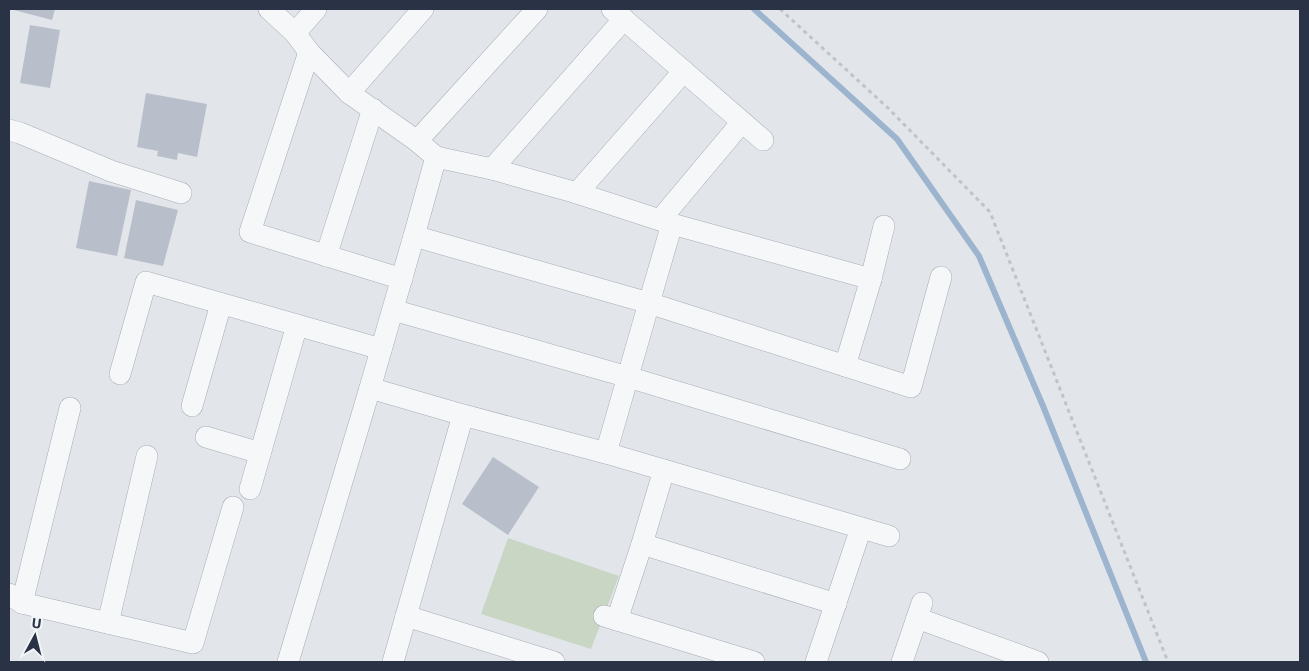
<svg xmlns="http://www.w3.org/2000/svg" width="1309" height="671" viewBox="0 0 1309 671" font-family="'Exo 2',sans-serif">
<rect width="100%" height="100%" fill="#e2e6eb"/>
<path fill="#c8d6c3" d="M508,538L619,576L591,649L481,614Z"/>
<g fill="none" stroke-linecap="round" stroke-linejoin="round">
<path stroke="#9cb4cd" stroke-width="6" d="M754,9L897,139L979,256L1043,406L1146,662"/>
</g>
<g fill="#b9bfca">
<path d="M10,9H55L52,20Z"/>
<path d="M30,25L60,30L50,88L20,83Z"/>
<path d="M146,93L207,104L197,157L178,153L177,160L157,156L158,151L137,147Z"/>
<path d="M89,181L131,190L117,256L76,248Z"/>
<path d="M136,200L178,210L163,266L124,258Z"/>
<path d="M493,457L539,487L508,535L462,504Z"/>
</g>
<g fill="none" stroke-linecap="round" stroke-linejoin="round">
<g stroke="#a7adb6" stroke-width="22">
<g id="street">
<path d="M269,9L295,33L309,52"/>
<path d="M612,9L763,140"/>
<path d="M295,33L316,9"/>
<path d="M349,93L423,9"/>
<path d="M9,130L20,133L111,171L181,193"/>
<path d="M436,157L492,169L577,193L672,224L649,303L911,387L941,277"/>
<path d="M492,169L624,19"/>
<path d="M577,193L684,71"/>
<path d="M660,220L742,122"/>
<path d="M672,224L871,279"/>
<path d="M414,236L436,157L417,141L537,9"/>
<path d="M326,256L373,109"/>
<path d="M402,279L250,232L309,52L349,93L417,141"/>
<path d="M393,310L628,377L900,459"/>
<path d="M845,366L871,279L884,226"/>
<path d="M120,374L146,282L381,349"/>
<path d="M192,406L221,304"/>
<path d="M463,415L370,388L414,236L649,303L606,453"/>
<path d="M206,437L260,453"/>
<path d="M250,489L297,325"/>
<path d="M642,544L836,604"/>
<path d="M9,594L22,603L193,643L233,507"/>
<path d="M22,603L70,408"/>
<path d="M406,616L554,662"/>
<path d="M604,616L754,662"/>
<path d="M917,618L1038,662"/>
<path d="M617,620L642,544L664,470"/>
<path d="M108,623L147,456"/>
<path d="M288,662L370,388"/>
<path d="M393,662L463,415L606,453L889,536"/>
<path d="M816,662L861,528"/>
<path d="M902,662L922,603"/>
</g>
</g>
<path stroke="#c0c4ca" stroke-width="3" stroke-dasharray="4 4" stroke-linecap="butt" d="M780,9L888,108L990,212L1168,662"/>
<use href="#street" stroke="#f5f7f9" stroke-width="21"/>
</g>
<rect width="1309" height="671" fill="none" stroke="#293345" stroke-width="20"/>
<g transform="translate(35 636) rotate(7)" stroke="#f2f5f8" stroke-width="4" paint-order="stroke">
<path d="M0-4L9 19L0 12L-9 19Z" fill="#293345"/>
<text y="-8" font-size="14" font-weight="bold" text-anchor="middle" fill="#293345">U</text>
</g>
</svg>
